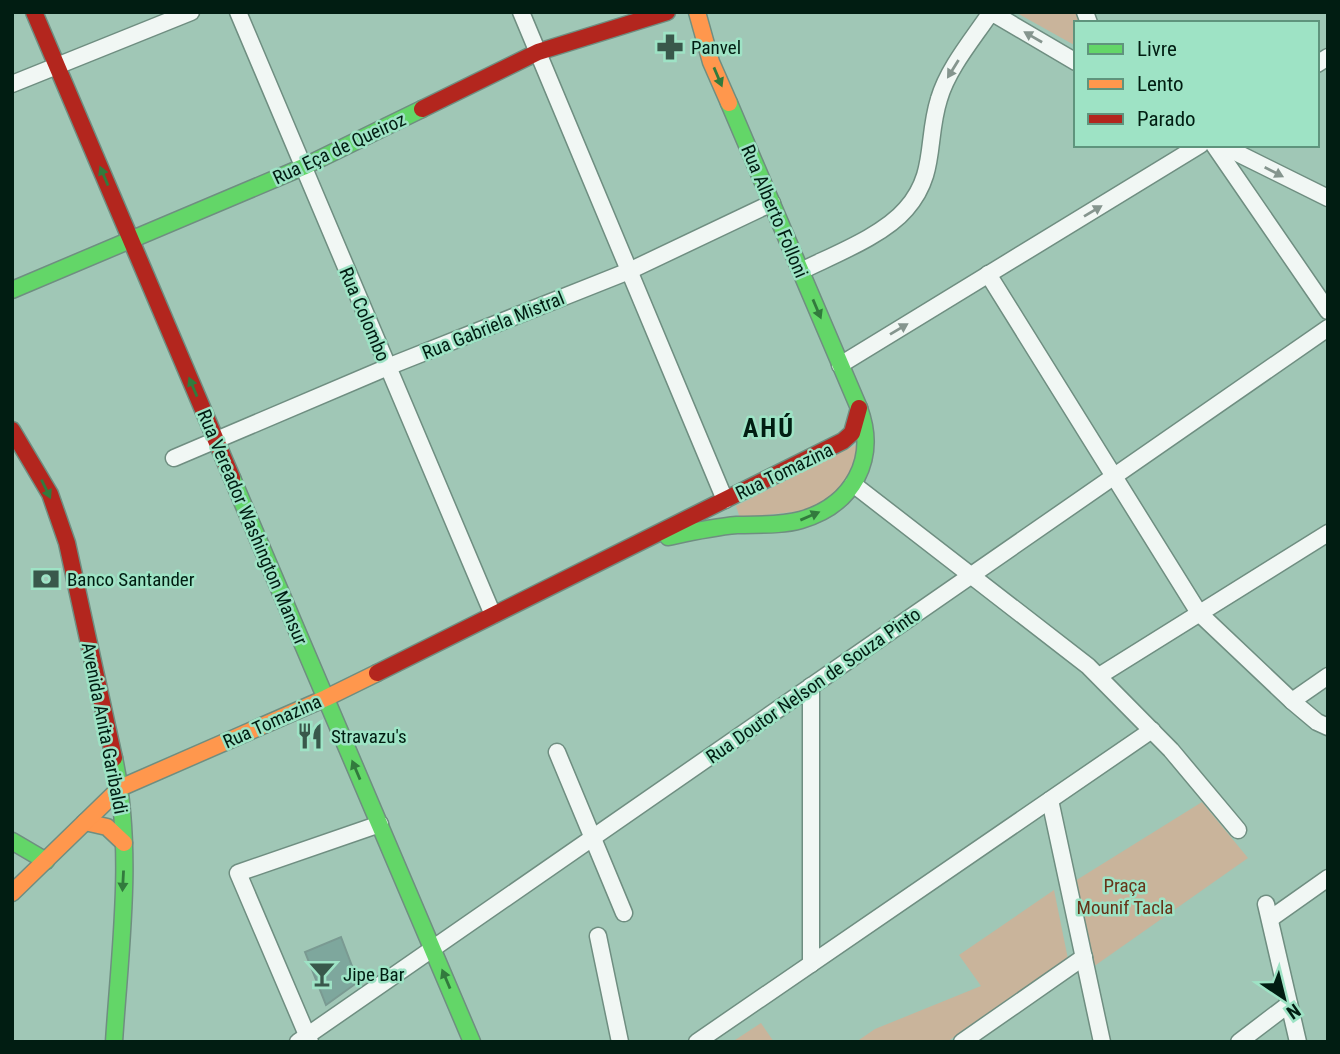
<svg xmlns="http://www.w3.org/2000/svg" width="1340" height="1054" viewBox="0 0 1340 1054" font-family="'Roboto Condensed',sans-serif">
<rect width="100%" height="100%" fill="#a0c7b6"/>
<g fill="#c9b49b">
<path d="M1015,12H1075L1080,23H1076V46Z"/>
<path d="M858,444L853,470L844,486L810,510L740,518L736,506Z"/>
<path d="M1202,802L1248,858L1093,967L1075,881Z"/>
<path d="M1054,890L1068,959L947,1042H856L875,1029L981,986L959,955Z"/>
<path d="M761,1023L774,1042H732Z"/>
</g>
<path fill="#7ea79d" stroke="#7a9a92" stroke-width="2" d="M341,937L358,982L326,1005L305,952Z"/>
<g fill="none" stroke-linecap="round" stroke-linejoin="round">
<g stroke="#6f8e81" stroke-width="19">
<g id="street">
<path d="M238,12L493,615"/>
<path d="M521,12L725,500"/>
<path d="M1085,12L1089,23"/>
<path d="M1317,64L1328,57"/>
<path d="M12,84L191,12"/>
<path d="M1214,145L1328,311"/>
<path d="M1221,145L1328,198"/>
<path d="M801,271C833,255 883,236 906,209C937,174 926,140 939,99C948,68 973,39 991,12L1076,62"/>
<path d="M988,274L1199,613L1292,701L1317,722L1328,727"/>
<path d="M840,365L1200,145"/>
<path d="M174,458L395,364L629,271L772,203"/>
<path d="M853,484L1088,666L1171,750L1238,830"/>
<path d="M1099,676L1328,533"/>
<path d="M811,686V964"/>
<path d="M1292,701L1328,676"/>
<path d="M557,752L624,913"/>
<path d="M1050,800L1102,1042"/>
<path d="M1266,904L1298,1042"/>
<path d="M1270,919L1328,878"/>
<path d="M598,936L620,1042"/>
<path d="M298,1042L1328,328"/>
<path d="M310,1042L238,873L380,824"/>
<path d="M697,1042L1152,730"/>
<path d="M962,1042L1084,957"/>
<path d="M1239,1042L1289,1004"/>
</g>
</g>
<g stroke="#6f8e81" stroke-width="19">
<g id="fast">
<path d="M12,290L303,167L422,109"/>
<path d="M232,478L472,1042"/>
<path d="M668,537C691,532 713,527 737,525C758,524 780,526 801,520C853,505 878,459 859,408L729,103"/>
<path d="M114,758C134,851 120,948 114,1042"/>
<path d="M12,841L46,861"/>
</g>
</g>
<g stroke="#6f8e81" stroke-width="19">
<g id="slow">
<path d="M697,12L711,62L729,103"/>
<path d="M85,822L107,827L124,843"/>
<path d="M12,893L120,788L326,698L377,673"/>
</g>
</g>
<g stroke="#6f8e81" stroke-width="19">
<g id="jam">
<path d="M34,12L232,478"/>
<path d="M422,109L538,52L667,12"/>
<path d="M12,430L50,494L67,543L114,758"/>
<path d="M377,673L843,441L852,433L859,408"/>
</g>
</g>
<use href="#street" stroke="#f1f7f4" stroke-width="16"/>
<use href="#fast" stroke="#63d668" stroke-width="16"/>
<use href="#slow" stroke="#ff974d" stroke-width="16"/>
<use href="#jam" stroke="#b3261e" stroke-width="16"/>
</g>
<defs><path id="oneway-solid" d="M-6-.8H1V-3.2L6.5 0L1 3.2V.8H-6Z" transform="scale(1.75)"/></defs>
<g fill="#85958e">
<use href="#oneway-solid" transform="translate(1033 37) rotate(-150)"/>
<use href="#oneway-solid" transform="translate(953 69) rotate(122)"/>
<use href="#oneway-solid" transform="translate(1274 172) rotate(27)"/>
<use href="#oneway-solid" transform="translate(1093 211) rotate(-31)"/>
<use href="#oneway-solid" transform="translate(899 329) rotate(-31)"/>
</g>
<g fill="#327a3d">
<use href="#oneway-solid" transform="translate(718 77) rotate(67)"/>
<use href="#oneway-solid" transform="translate(104 176) rotate(-113)"/>
<use href="#oneway-solid" transform="translate(817 309) rotate(67)"/>
<use href="#oneway-solid" transform="translate(193 387) rotate(-113)"/>
<use href="#oneway-solid" transform="translate(46 489) rotate(64)"/>
<use href="#oneway-solid" transform="translate(810 516) rotate(-23)"/>
<use href="#oneway-solid" transform="translate(356 770) rotate(-113)"/>
<use href="#oneway-solid" transform="translate(123 881) rotate(93)"/>
<use href="#oneway-solid" transform="translate(446 979) rotate(-113)"/>
</g>
<defs>
<g id="pharmacy-bare" transform="scale(2.1)"><path d="M-2-6h4v4h4v4h-4v4h-4v-4h-4v-4h4Z" fill="#39584b" stroke="#9ee3c5" stroke-width="2.5" paint-order="stroke"/></g>
<g id="bank-bare" transform="scale(2.1)"><path d="M-6-4H6V4H-6ZM0-2.3a2.3 2.3 0 1 0 0 4.6a2.3 2.3 0 1 0 0-4.6Z" fill="#39584b" stroke="#9ee3c5" stroke-width="2.5" paint-order="stroke"/></g>
<g id="restaurant-bare" transform="scale(2.1)"><path d="M-5-6h1v4h1v-4h1v4h1v-4h1v5L-1.5 .5V6h-2V.5L-5-1ZM5-6V6H3V1.5H1.5Q1.5-4 5-6Z" fill="#39584b" stroke="#9ee3c5" stroke-width="2.5" paint-order="stroke"/></g>
<g id="bar-bare" transform="scale(2.1)"><path d="M-6-5H6L.8 .8V4.5H3.5V6h-7V4.5H-.8V.8Z" fill="#39584b" stroke="#9ee3c5" stroke-width="2.5" paint-order="stroke"/></g>
</defs>
<g fill-rule="evenodd">
<use href="#pharmacy-bare" x="670" y="47"/>
<use href="#bank-bare" x="46" y="579"/>
<use href="#restaurant-bare" x="310" y="736"/>
<use href="#bar-bare" x="322" y="974"/>
</g>
<g text-anchor="middle" stroke-width="5" stroke-linejoin="round" paint-order="stroke">
<g font-size="19" fill="#011d12" stroke="#9ee3c5" text-anchor="start">
<text x="691" y="54">Panvel</text>
<text x="67" y="586">Banco Santander</text>
<text x="331" y="743">Stravazu's</text>
<text x="343" y="981">Jipe Bar</text>
</g>
<g font-size="19" fill="#011d12" stroke="#9ee3c5">
<text transform="translate(339 148) rotate(-25)" y="7">Rua Eça de Queiroz</text>
<text transform="translate(775 211) rotate(67)" y="7">Rua Alberto Folloni</text>
<text transform="translate(365 314) rotate(67)" y="7">Rua Colombo</text>
<text transform="translate(493 325) rotate(-22)" y="7">Rua Gabriela Mistral</text>
<text transform="translate(784 471) rotate(-26)" y="7">Rua Tomazina</text>
<text transform="translate(253 527) rotate(67)" y="7">Rua Vereador Washington Mansur</text>
<text transform="translate(813 685) rotate(-35)" y="7">Rua Doutor Nelson de Souza Pinto</text>
<text transform="translate(272 721) rotate(-24)" y="7">Rua Tomazina</text>
<text transform="translate(105 728) rotate(79)" y="7">Avenida Anita Garibaldi</text>
</g>
<g font-size="19" fill="#663318" stroke="#9ee3c5">
<text x="1125" y="892">Praça<tspan x="1125" dy="22">Mounif Tacla</tspan></text>
</g>
<g font-size="26" font-weight="bold" letter-spacing="2" fill="#011d12" stroke="#9ee3c5">
<text x="769" y="437">AHÚ</text>
</g>
</g>
<rect width="1340" height="1054" fill="none" stroke="#011d12" stroke-width="28"/>
<rect x="1074" y="21" width="245" height="126" fill="#9ee3c5" stroke="#5f947d" stroke-width="2"/>
<rect x="1088" y="44" width="35" height="10" fill="#63d668" stroke="#5f947d" stroke-width="2"/>
<text x="1137" y="56" font-size="21" fill="#011d12">Livre</text>
<rect x="1088" y="79" width="35" height="10" fill="#ff974d" stroke="#5f947d" stroke-width="2"/>
<text x="1137" y="91" font-size="21" fill="#011d12">Lento</text>
<rect x="1088" y="114" width="35" height="10" fill="#b3261e" stroke="#5f947d" stroke-width="2"/>
<text x="1137" y="126" font-size="21" fill="#011d12">Parado</text>
<g transform="translate(1284 998) rotate(145)" stroke="#9ee3c5" stroke-width="5" paint-order="stroke">
<path d="M0-5L12 26L0 18L-12 26Z" fill="#011d12"/>
<text y="-10" font-size="19" font-weight="bold" text-anchor="middle" fill="#011d12">N</text>
</g>
</svg>
